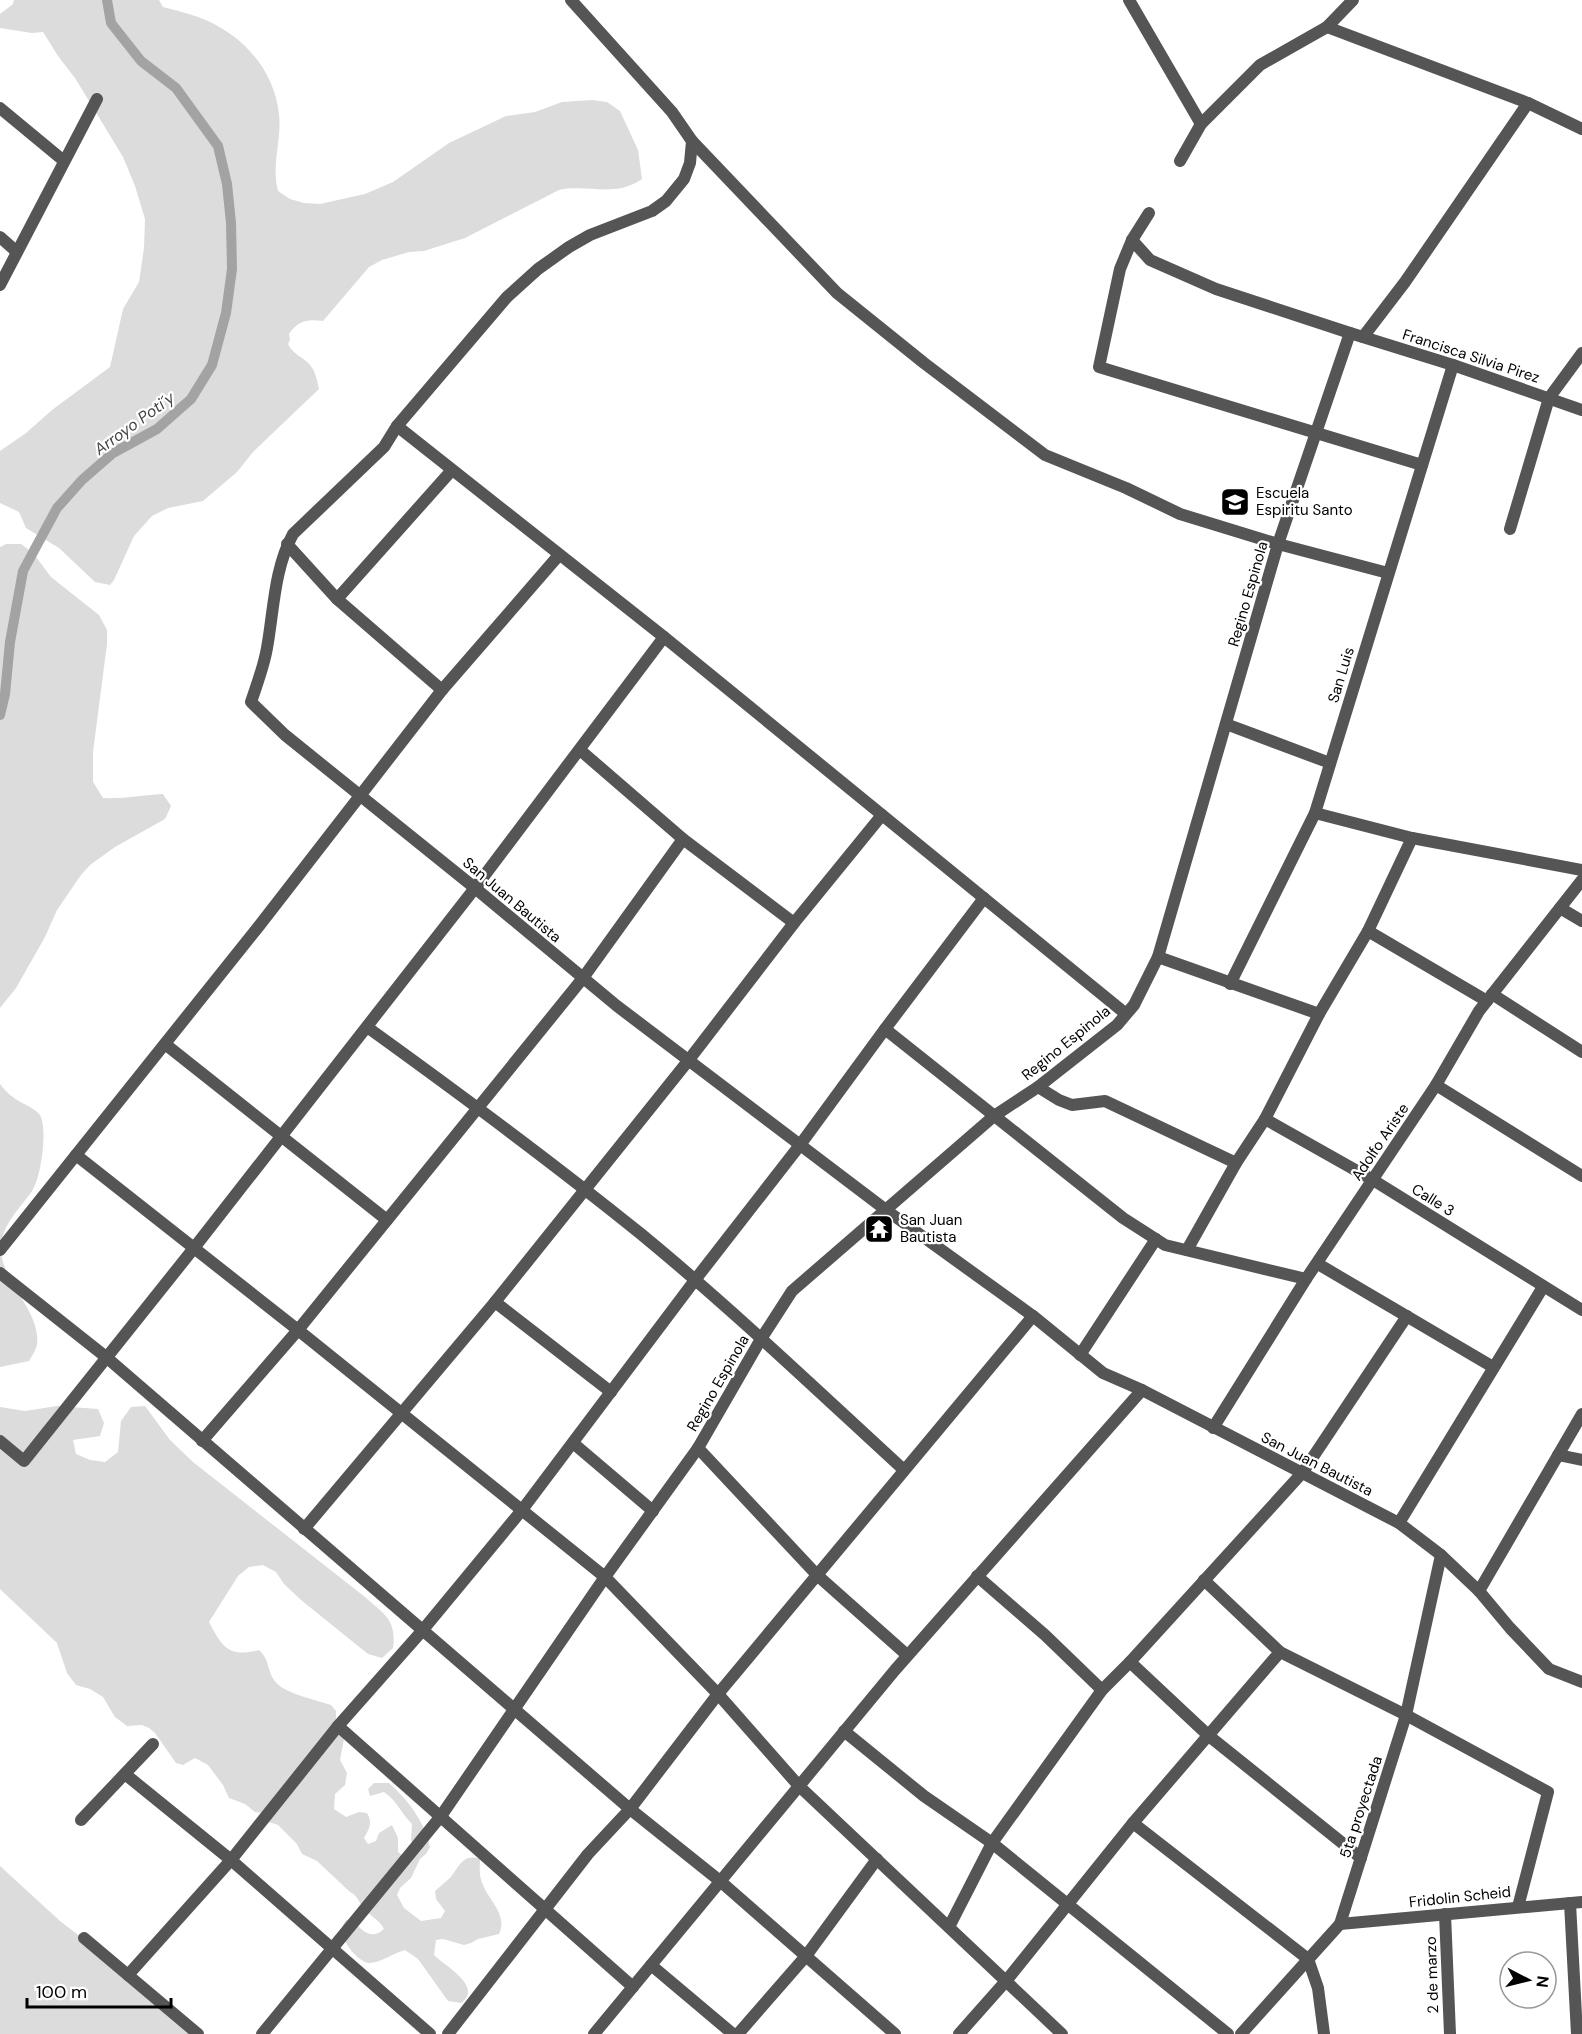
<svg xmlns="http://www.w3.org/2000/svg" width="1582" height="2034" viewBox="0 0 1582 2034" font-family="'DM Sans',sans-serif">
<rect width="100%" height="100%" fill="#fff"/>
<g fill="#dcdcdc">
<path d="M14,0H159L163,7C175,10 187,13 198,17C240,32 274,68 279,114C282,140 271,165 278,191L290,199L304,203L320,204L365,194L393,182L449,143L506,116L535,112L562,102L592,100L607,102L620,111L638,150L642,179C615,198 588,184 559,190L465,238L424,251L409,252L382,260L369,267L323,321C308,319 298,320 289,334L290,340L288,344C293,355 304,357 310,365C316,372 317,381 319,389L253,452L237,472L203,501L168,508L152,516L134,536L114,580L110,585L95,582L59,548L26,528L19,512L0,503V451L26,433L52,410L110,367L123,309L139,282L144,248L145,219L135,186L123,157L75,78L58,56L43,32L32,33L0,28V14L13,4Z"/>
<path d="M6,544H21L33,553L51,577L99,615L107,630V644L93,752V782L103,798C123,799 143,795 163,794L171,806L165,819L115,847L90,865L81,875L57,910L45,937L16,988L0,1008V547Z"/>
<path d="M0,1084C4,1089 8,1094 13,1097C21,1104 33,1106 40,1115C48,1129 41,1178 32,1191C19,1210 0,1226 1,1251C3,1283 41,1312 37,1344C36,1350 32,1356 29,1361L0,1367Z"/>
<path d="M57,1406L98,1409L104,1423L100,1436L73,1440L76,1454L90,1460L105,1462L118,1452L121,1421L131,1407L145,1406L170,1440L193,1462L365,1597C384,1614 397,1620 393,1648L382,1658L368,1654L301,1600L284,1584L276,1572L263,1565L249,1567L238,1576L209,1622C222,1647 229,1658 259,1650C269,1658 267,1670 274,1680C282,1693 316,1700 331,1705L336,1711V1727L344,1739L340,1760L347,1773L345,1785L335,1794L334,1809L346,1817L359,1812L367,1813C373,1823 369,1829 364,1838L368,1844L376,1841L379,1833L392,1825L398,1838V1852L404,1856L414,1846L411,1840L412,1824C400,1812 398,1802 384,1792L370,1796L368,1789L374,1783H389C409,1801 424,1821 430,1847L426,1854L420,1859L411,1878L400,1888L397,1895L404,1908L421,1921L441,1918L445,1911L436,1899L435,1891C440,1887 445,1882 450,1878C459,1867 463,1853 480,1859C480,1865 479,1873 481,1879C485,1898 509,1913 499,1934L478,1939L471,1943L464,1945L443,1939L436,1940L434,1955C445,1966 484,1987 461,2003L448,2001L418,1959L405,1950C394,1953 379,1963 370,1963C359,1963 344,1944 342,1933C341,1928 343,1925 346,1920C361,1923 367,1944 384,1929C379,1919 369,1916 363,1907C358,1901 358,1896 350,1892L317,1861L302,1854L297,1844L278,1825L269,1822L263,1813L255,1812L245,1804L229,1798L223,1785L208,1765L195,1758L183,1765L176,1763L155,1733L149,1728L142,1725L127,1726L115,1717L103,1697L90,1689L76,1685L67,1673L57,1643L0,1589V1407L25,1411Z"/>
<path d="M0,1866L60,1921L126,1972L195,2034H0Z"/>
</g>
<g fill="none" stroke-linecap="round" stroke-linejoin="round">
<path stroke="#a3a3a3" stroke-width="10" d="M0,715L5,694L10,642L23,571L57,508L82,480L113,453L157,429L191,399L212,365L226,313L232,269L231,223L227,184L218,146L176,88L141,61L111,23L107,0"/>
<g stroke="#555" stroke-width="12">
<path d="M571,0L672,112L692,141L690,163L684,179L666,201L652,211L590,235L569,247L538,269L507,297L397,426L384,447L293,534C274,569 274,609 267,648C264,666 257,684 251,702L285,735L475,888L617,1006L886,1210L1033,1316L1103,1373L1142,1390L1399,1523L1441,1555L1479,1591L1510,1628L1549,1669L1582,1682"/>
<path d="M1129,0L1201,124"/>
<path d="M1353,0L1327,27L1528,103L1582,129"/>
<path d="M0,108L64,161"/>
<path d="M692,141L837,293L924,363L1045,455L1126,488L1180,514L1278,544L1388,573"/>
<path d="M1180,161L1201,124L1260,65L1327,27"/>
<path d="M1149,213L1132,240L1120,269L1099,367L1422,465"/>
<path d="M0,237L17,252"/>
<path d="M1132,240L1150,260L1216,289L1350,333L1453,365L1582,410"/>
<path d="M0,285L97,99"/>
<path d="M1363,337L1405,282L1528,103"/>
<path d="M397,426L664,637L1126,1014"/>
<path d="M1510,529L1549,398L1582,353"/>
<path d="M287,544L337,599L442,690"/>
<path d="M337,599L452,470"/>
<path d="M1226,724L1330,763"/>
<path d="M580,750L683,839L794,923"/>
<path d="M1315,813L1412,838L1582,870"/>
<path d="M1560,908L1582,921"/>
<path d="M1368,931L1487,1001"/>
<path d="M1158,957L1319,1014"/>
<path d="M1230,984L1315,813L1453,365"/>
<path d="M1492,994L1582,1052"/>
<path d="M367,1027C460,1094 552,1162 641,1234C732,1309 818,1391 904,1470"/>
<path d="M885,1029L1123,1218L1165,1245L1306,1279"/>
<path d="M165,1044L387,1220"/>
<path d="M1436,1085L1582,1176"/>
<path d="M1038,1087L1059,1100L1072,1105L1105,1101L1236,1163"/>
<path d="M1265,1119L1373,1180L1582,1310"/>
<path d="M76,1155L298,1330L605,1577L718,1694L799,1786L1062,2034"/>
<path d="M0,1250L259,926L442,690L559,555"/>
<path d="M1187,1250L1236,1163L1265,1119L1319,1014L1368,931L1412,838"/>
<path d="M1318,1264L1493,1367"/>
<path d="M0,1273L106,1357L630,1809L720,1881L895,2034"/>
<path d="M495,1302L611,1392"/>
<path d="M1080,1355L1156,1239"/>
<path d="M1213,1428L1306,1279L1436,1085L1479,1011L1582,880"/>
<path d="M0,1441L24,1461L194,1248L475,888L664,637"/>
<path d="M202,1441L298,1330L583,978L683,839"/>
<path d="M573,1443L653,1511"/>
<path d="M698,1448L817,1575L907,1655"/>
<path d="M1558,1455L1582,1460"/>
<path d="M1399,1523L1543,1287"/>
<path d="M304,1529L495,1302L688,1061L794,923L882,815"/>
<path d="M977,1576L1045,1635L1102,1690"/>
<path d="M1204,1580L1280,1652L1406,1715L1548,1792L1518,1907"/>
<path d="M1479,1591L1582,1414"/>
<path d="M1130,1662L1209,1736L1361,1858"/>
<path d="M338,1726L633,1987"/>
<path d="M844,1731L924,1796L992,1843L1228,2034"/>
<path d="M125,1774L231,1860L430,2034"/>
<path d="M81,1820L153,1744"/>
<path d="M1133,1823L1308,1959L1318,1988L1324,2034"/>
<path d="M1570,1903L1577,2034"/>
<path d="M1445,1914L1450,2034"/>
<path d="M1340,1924L1582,1902"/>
<path d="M949,1927L992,1843L1102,1690L1130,1662L1303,1472L1407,1316"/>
<path d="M84,1938L198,2034"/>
<path d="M651,1965L733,2034"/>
<path d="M128,1975L231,1860L338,1726L422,1631L522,1510L695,1280L800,1145L885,1029L984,898"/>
<path d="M262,2034L441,1816L605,1577L698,1448L761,1339L792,1291L994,1116L1038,1087L1117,1025L1134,1005L1158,957L1278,544L1350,333"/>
<path d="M448,2034L588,1854L630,1809L718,1694L1033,1316"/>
<path d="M594,2034L895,1670L1142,1390"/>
<path d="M738,2034L806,1956L877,1859"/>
<path d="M959,2034L1006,1981L1133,1823L1280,1652"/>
<path d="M1241,2034L1340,1924L1406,1715L1441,1555"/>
</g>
</g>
<defs>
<g id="school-square" transform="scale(1.5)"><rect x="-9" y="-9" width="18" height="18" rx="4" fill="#000" stroke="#fff"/><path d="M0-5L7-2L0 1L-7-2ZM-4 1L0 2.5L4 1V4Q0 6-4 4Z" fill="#fff"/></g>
<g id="temple-square" transform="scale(1.5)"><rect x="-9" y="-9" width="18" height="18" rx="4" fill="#000" stroke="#fff"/><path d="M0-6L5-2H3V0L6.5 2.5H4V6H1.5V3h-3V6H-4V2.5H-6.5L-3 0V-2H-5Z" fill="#fff"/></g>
</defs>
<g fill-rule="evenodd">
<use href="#school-square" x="1235" y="502"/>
<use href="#temple-square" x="879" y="1229"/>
</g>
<g text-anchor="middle" stroke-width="4.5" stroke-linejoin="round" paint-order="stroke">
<g font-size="15" fill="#000" stroke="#fff">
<text transform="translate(1471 356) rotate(18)" y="5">Francisca Silvia Pirez</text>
<text transform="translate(1248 594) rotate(-74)" y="5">Regino Espinola</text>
<text transform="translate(1341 675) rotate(-73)" y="5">San Luis</text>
<text transform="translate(512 900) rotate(40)" y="5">San Juan Bautista</text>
<text transform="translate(1066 1043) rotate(-39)" y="5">Regino Espinola</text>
<text transform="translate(1380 1142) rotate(-56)" y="5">Adolfo Ariste</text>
<text transform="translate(1433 1200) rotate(32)" y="5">Calle 3</text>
<text transform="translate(718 1383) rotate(-60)" y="5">Regino Espinola</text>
<text transform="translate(1317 1464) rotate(27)" y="5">San Juan Bautista</text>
<text transform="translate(1361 1807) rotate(-72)" y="5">5ta proyectada</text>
<text transform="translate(1460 1897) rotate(-6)" y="5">Fridolin Scheid</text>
<text transform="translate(1432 1975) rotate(-92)" y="5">2 de marzo</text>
</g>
<g font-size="15" fill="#000" stroke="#fff" text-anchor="start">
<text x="1256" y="498">Escuela<tspan x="1256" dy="17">Espiritu Santo</tspan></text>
<text x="900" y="1225">San Juan<tspan x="900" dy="17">Bautista</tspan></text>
</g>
<g font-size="16" font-style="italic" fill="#444" stroke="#fff">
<text transform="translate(134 423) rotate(-36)" y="6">Arroyo Poti´y</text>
</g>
</g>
<g transform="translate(1528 1980) rotate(97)"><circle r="28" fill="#ffffff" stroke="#999999" stroke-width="1.5"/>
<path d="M0-4.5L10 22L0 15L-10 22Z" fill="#000000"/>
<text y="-9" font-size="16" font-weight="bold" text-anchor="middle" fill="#000000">N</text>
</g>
<path d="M27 1998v9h144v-9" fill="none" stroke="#000000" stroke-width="3"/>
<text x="36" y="1998" font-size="18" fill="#000000" stroke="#ffffff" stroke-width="4.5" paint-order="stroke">100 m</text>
</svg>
